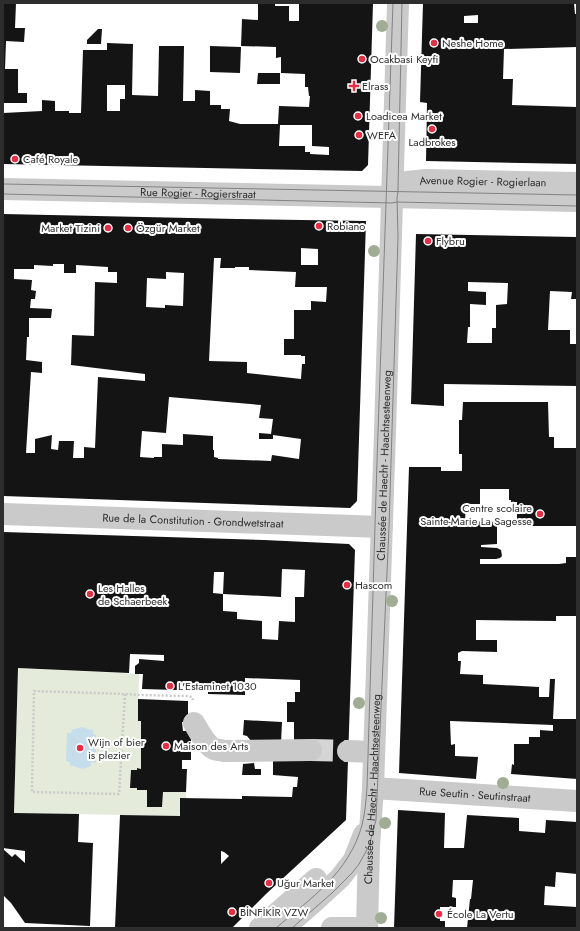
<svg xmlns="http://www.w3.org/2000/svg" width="580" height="931" viewBox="0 0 580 931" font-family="Jost,sans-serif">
<rect width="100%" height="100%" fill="#fff"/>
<path fill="#e4ebda" d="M18,668L139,674L138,721H141V769L137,768V770H131L130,788H137V790H147V807H162L163,792H186V798H180V816L14,813Z"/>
<path fill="#c6deeb" d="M81,727C85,727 88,730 93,730V734L96,735V763L91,762V766L83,769L70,765V762L66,761L67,733H71L72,729H75Z"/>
<g fill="#141414" fill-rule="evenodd">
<path d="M3,3H16L15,28H25L24,42L6,41L5,69H18V93H27V103H3Z"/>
<path d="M258,3H275V6H289V21H299V3H373L368,165L362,171L3,164V113L42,111V100L55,101V111H69V113H81L83,50H107V43L133,44L132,95L158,96L159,46H184L183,101H195V90L210,91V105H221V109H230L229,121L240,124H278L279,106L309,107L310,96H309L308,87H305V74L281,73V57L276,58V47L241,46L242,19L258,20ZM107,85H125V99H120V111H107ZM280,125H312V146L329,147V155L310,154V152H305V146H279Z"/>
<path d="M423,3H574L575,14H577V47L504,49L503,79H513L512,105L577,107V164L426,161L427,103L420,102ZM478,15V23H464V16Z"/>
<path d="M98,29H102L101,44H87V40Z"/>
<path d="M210,46L241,47L240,73L210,72Z"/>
<path d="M258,73H280V84H257Z"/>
<path d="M3,214L237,219L366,221L357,501L350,508L3,496ZM301,248L318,249V265H301ZM214,258H221L220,268H235V267H249V270L296,272L295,287H327L326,302L311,301V310H294V339H284V355H301V356H305V364H302L301,379L247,373V362L209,361ZM53,264H64V273H76V265L108,267V272H117V283L95,282L94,336L72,335L71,365L145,374V381L98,377L95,448L84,447V458H73L74,441H59L58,450L51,449L52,435L35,439V453H26L31,372L42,373V362L26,360L27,337H29V318H51L52,309L30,308L31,299H35L36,291L31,290L32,280L14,279V269H34V265L53,266ZM166,272L184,273L183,306L165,305V308L146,307L147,278L166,279ZM169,397L261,405L259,418L273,419L271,434L259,433V439H273V435L301,439L299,459L272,455L271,461L218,459V458L214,457V450H213V436L183,434V445L162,444V457H154V458L140,457L142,431L166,433Z"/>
<path d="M416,234L577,237V299H571L572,292L550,291L548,330H570V344H577V386L444,384V406L411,404ZM468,282L508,283L507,304L496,305V328H492V343H467L468,327H470V304L486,305V292L468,291Z"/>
<path d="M463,402H548L549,437H554V448H577V526H531V521H517V502H511V500H509V489H480V504H466L465,521L497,522V544L481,545V547L497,548L501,550L502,556L500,558L496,559H480V564H559L566,563V557H577V616H556V621L476,620V640H497V652L462,651L458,653V661H461L460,674L483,675V684L539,687V697H549L550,679H555L553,719H577V779L511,774L512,764L514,765V744H529V737H540V730L553,731V725L450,721L451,745L455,744V756L478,757L476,779L399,773L409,467H441V471H462V454H459V420H462Z"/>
<path d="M3,532L264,540L349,544L355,550L346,820L266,894L232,928H145L115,927L120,815L180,816V798L242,799V796L292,797L293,787H297L298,777L273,775V761L294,744V722H287V702H295V692H300V680L245,678V695L208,694V685L183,684L177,690L142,689L143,674H135V666L139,663V659L164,661V655L130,654L129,673L18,668L14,813L79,814L78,842L93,843L90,926L25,923L11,903L3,895V849L12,857L15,854L25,863V851L3,848ZM282,569L305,570L304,597H295V622L279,621L278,640L262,639V621L237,619V612L223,611V594L213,593L214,572H224L223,594L281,597ZM221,851L224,852L229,856L221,864Z"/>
<path d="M138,699L188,701V722H182L183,731H191V760H182V769H187L186,792H163L162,807H147V790H137V788H130L131,770H137V768L141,769V721H138Z"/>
<path d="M244,720L282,722L281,743L252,742L247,736L243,735Z"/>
<path d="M254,763L255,769H261V775H242L243,764Z"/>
<path d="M398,810L445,813L444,848H464L467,815L519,818V831L545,833L546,820L577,822V874L556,872L555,887L545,886L544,905L577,907V928H467L470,899H471L473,880H453L452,897L456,898V907H440V921H445V928H394Z"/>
</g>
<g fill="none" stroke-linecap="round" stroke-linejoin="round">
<path stroke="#d5d5d5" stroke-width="22" stroke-dasharray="22 11" stroke-linecap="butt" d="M311,750L348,751"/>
<path stroke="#cacaca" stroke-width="2.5" stroke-dasharray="2 2" stroke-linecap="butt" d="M125,694L119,794L32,792L34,691L125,694L139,695L188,696L192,697L193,700"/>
<g stroke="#cacaca" stroke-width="22">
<path id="s1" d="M3,189L577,201"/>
<path id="s2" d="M392,192L407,182L426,180L577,183"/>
<path id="s3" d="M3,514L382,527"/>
<path d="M194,723C198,730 206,745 214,749C217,750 221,750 224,751L311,750"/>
<path d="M348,751L374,752"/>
<path id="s4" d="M373,788L577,801"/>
<path d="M260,928L316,879"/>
<path d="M284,928L316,900L340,878L354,860L364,834"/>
<path d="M332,928H354"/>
<path id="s5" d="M367,928L369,846L373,788L385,432L398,3"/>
</g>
<g stroke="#828282" stroke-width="1">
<path d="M3,184L577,195"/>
<path d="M3,194L392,203L397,202L577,206"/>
<path d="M276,928C311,898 349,873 362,825C365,813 366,801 367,788L377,461L393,3"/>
<path d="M292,928L332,893L352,873L359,864L369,846L376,820L389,527L398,237L397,198L398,192V188L402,3"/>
</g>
</g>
<g fill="#a0ac93">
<circle cx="382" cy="26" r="6"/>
<circle cx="374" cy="251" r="6"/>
<circle cx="392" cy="601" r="6"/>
<circle cx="359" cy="703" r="6"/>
<circle cx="503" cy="783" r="6"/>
<circle cx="385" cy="823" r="6"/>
<circle cx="381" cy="918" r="6"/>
</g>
<g fill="#e42f45" stroke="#fff" stroke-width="1.5">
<circle cx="434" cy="43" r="4"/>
<circle cx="362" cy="59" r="4"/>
<path d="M352 80h4v4h4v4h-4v4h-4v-4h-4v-4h4z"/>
<circle cx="358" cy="116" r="4"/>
<circle cx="432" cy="129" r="4"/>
<circle cx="359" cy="135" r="4"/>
<circle cx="15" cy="159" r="4"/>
<circle cx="319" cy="226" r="4"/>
<circle cx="108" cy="228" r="4"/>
<circle cx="128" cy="228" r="4"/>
<circle cx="428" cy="241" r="4"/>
<circle cx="540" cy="514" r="4"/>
<circle cx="347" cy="585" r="4"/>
<circle cx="90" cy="594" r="4"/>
<circle cx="170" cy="686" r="4"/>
<circle cx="166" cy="746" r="4"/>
<circle cx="80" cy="748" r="4"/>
<circle cx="269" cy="883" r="4"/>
<circle cx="232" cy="912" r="4"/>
<circle cx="439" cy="914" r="4"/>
</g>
<g text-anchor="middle" stroke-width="4" stroke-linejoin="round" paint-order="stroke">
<g font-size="11" fill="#2d2d2d" stroke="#fff" text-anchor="start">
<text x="442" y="47">Neshe Home</text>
<text x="370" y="63">Ocakbasi Keyfi</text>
<text x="362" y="90">Elrass</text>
<text x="366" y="120">Loadicea Market</text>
<text x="367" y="139">WEFA</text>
<text x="432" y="146" text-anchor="middle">Ladbrokes</text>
<text x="23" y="163">Café Royale</text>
<text x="327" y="230">Robiano</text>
<text x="100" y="232" text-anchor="end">Market Tizini</text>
<text x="136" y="232">Özgür Market</text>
<text x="436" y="245">Flybru</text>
<text x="532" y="512" text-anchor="end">Centre scolaire<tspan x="532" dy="13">Sainte-Marie La Sagesse</tspan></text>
<text x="355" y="589">Hascom</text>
<text x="98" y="592">Les Halles<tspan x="98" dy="13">de Schaerbeek</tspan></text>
<text x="178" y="690">L'Estaminet 1030</text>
<text x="88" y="746">Wijn of bier<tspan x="88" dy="13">is plezier</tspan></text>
<text x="174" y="750">Maison des Arts</text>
<text x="277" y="887">Uğur Market</text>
<text x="240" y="916">BİNFİKİR VZW</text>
<text x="447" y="918">École La Vertu</text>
</g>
<g font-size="11" fill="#2d2d2d" stroke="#fff">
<text dy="4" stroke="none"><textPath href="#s2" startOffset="94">Avenue Rogier - Rogierlaan</textPath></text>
<text dy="4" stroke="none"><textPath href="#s1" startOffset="195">Rue Rogier - Rogierstraat</textPath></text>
<text dy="4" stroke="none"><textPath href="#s5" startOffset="463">Chaussée de Haecht - Haachtsesteenweg</textPath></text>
<text dy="4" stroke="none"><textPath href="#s3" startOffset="190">Rue de la Constitution - Grondwetstraat</textPath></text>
<text dy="4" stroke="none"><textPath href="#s5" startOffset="139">Chaussée de Haecht - Haachtsesteenweg</textPath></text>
<text dy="4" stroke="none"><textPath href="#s4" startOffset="102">Rue Seutin - Seutinstraat</textPath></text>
</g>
</g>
<rect width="580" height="931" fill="none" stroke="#2d2d2d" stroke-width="8"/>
</svg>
